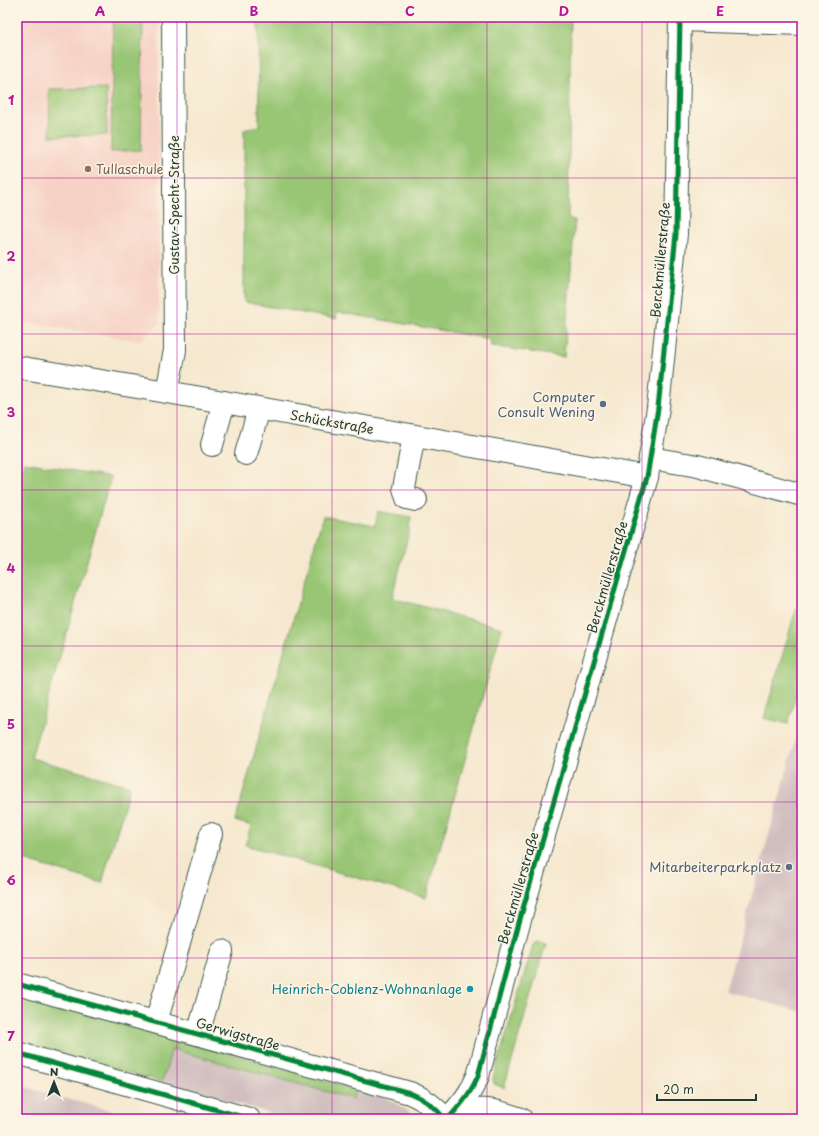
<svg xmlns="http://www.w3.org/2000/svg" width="819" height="1136" viewBox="0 0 819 1136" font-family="'Playpen Sans',sans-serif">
<rect width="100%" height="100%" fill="#fcf5e5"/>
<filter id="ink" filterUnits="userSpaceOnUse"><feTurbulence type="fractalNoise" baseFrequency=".025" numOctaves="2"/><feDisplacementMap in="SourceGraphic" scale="8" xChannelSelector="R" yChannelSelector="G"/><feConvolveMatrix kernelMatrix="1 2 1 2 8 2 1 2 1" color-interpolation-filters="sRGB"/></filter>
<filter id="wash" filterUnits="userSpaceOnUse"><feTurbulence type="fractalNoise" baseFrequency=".012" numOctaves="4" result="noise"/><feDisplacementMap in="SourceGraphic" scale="16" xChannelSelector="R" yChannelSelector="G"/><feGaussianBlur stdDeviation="0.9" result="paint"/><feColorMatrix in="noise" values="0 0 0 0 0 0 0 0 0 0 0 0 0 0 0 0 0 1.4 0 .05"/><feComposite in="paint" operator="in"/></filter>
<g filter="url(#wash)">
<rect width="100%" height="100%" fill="#f6e8cf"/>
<path fill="#f6d2c5" d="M17,17H159V324L140,341L17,321Z"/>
<g fill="#d1bfbf">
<path d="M802,717V1012L725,991Z"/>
<path d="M172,1049L353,1098L355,1089L372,1093L389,1099L408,1111L415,1119H290L162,1082Z"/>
<path d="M17,1085L140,1119H17Z"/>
</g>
<g fill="#99c674" stroke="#5c8254">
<path d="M113,17H143L141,150L111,152Z"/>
<path d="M258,17H571L568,219L575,220L564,357L491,346L490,339L337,312L336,319L244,302V130L259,126Z"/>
<path d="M106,88L107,135L50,136L49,89Z"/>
<path d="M25,462L111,477L31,758L130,786L102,883L17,858V488Z"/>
<path d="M378,511L411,517L409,532L392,598L502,628L426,898L245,845L251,826L235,821L323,516L375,526Z"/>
<path d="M796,609L802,611V675L788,724L764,718Z"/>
<path d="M539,941L546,943L504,1088L494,1084L493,1078L533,945L535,943Z"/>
<path d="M17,993L355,1089L353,1099L172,1049L162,1082L17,1041Z"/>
</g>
</g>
<g filter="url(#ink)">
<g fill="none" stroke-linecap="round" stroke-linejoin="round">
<g stroke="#3f574b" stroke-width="24">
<g id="minor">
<path d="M680,20L802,24"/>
<path d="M17,367L167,392L647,477"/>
<path d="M167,392L175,350L173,17"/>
<path d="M414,436L404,488L407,498L416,500"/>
<path d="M212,445L224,402"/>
<path d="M246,454L259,409"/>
<path d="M650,458L698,466L802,495"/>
<path d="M17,984L410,1093C425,1099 435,1107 445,1119"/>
<path d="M156,1022L211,834"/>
<path d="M198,1034L222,951"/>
<path d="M17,1053L249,1119"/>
<path d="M448,1119C462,1103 469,1096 478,1076L518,926L647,477L658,408L676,234L680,17"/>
<path d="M452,1119C458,1116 465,1113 472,1111C489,1107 505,1114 521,1119"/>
</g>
</g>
<use href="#minor" stroke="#fff" stroke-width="22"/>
<g stroke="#fcf5e5" stroke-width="8">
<g id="cycleway">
<path d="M17,984L410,1093C425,1099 435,1107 445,1119"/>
<path d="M17,1053L249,1119"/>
<path d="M448,1119C462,1103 469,1096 478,1076L518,926L647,477L658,408L676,234L680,17"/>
</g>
</g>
<use href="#cycleway" stroke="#00873e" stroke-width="5"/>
</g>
</g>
<path fill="none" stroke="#b5179e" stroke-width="1" stroke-opacity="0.55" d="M177,17V1119M332,17V1119M487,17V1119M642,17V1119M17,178H802M17,334H802M17,490H802M17,646H802M17,802H802M17,958H802"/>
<circle fill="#8d6e63" stroke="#fcf5e5" stroke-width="1.5" cx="88" cy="169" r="4"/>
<g fill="#5c6f8a" stroke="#fcf5e5" stroke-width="1.5">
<circle cx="603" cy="404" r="4"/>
<circle cx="789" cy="867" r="4"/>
</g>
<circle fill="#0f9aa8" stroke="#fcf5e5" stroke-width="1.5" cx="470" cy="989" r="4"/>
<g text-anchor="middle" stroke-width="3" stroke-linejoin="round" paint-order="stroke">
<g font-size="13" fill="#785e54" stroke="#fcf5e5" text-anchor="start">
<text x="96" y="174">Tullaschule</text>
</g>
<g font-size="13" fill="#1f3d34" stroke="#fcf5e5">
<text transform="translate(174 205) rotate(-90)" y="5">Gustav-Specht-Straße</text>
<text transform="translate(660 260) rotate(-85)" y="5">Berckmüllerstraße</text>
<text transform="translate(332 422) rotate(10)" y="5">Schückstraße</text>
<text transform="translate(607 577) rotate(-74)" y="5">Berckmüllerstraße</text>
<text transform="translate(518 888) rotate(-74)" y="5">Berckmüllerstraße</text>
<text transform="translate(238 1034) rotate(16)" y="5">Gerwigstraße</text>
</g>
<g font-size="13" fill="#4e5e75" stroke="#fcf5e5" text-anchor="end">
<text x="595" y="402">Computer<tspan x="595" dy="15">Consult Wening</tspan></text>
<text x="781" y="872">Mitarbeiterparkplatz</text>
</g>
<g font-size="13" fill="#0d838f" stroke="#fcf5e5" text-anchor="end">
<text x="462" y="994">Heinrich-Coblenz-Wohnanlage</text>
</g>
</g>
<rect width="819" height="1136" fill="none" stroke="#fcf5e5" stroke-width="44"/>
<g transform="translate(54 1082)" stroke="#fcf5e5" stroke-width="3" paint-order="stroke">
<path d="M0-3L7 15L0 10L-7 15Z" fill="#1f3d34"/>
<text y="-6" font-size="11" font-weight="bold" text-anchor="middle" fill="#1f3d34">N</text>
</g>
<path d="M657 1094v6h99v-6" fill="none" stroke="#1f3d34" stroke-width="2"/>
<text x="663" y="1094" font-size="12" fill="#1f3d34" stroke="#fcf5e5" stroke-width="3" paint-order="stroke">20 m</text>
<rect x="22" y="22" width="775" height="1092" fill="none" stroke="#b5179e" stroke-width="1.5"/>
<g font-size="13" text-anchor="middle" font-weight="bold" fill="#b5179e">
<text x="100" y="16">A</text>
<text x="254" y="16">B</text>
<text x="410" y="16">C</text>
<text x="564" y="16">D</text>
<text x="720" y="16">E</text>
<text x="11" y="105">1</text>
<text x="11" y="261">2</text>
<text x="11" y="417">3</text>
<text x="11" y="573">4</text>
<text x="11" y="729">5</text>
<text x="11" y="885">6</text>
<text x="11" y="1041">7</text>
</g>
</svg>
